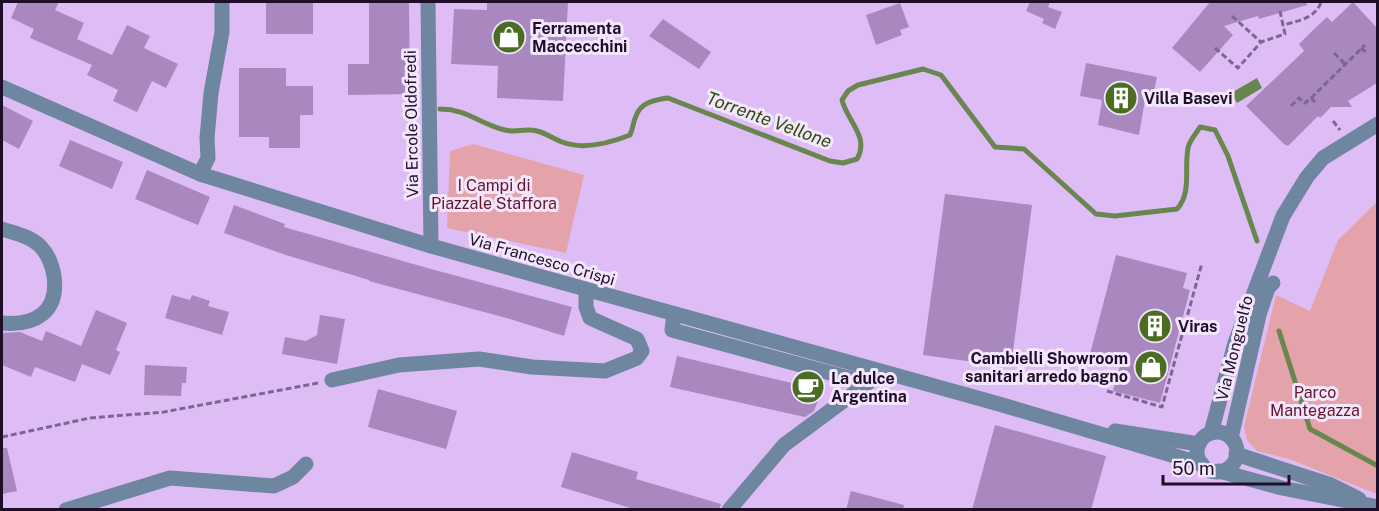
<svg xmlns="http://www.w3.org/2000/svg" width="1379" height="511" viewBox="0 0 1379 511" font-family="'Public Sans',sans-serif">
<rect width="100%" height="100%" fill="#debdf7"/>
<g fill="#e4a2aa">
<path d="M473,144L584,175L566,253L447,228L450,151Z"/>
<path d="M1377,202V494L1289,459L1257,451L1247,440L1244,427L1276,295L1310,311L1338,240Z"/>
</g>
<path fill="#6a864f" d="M1257,78L1262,88L1237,103L1231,93Z"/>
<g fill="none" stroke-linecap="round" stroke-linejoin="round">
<g stroke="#6a864f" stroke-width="5">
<path d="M440,109C467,109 480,124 505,130C515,133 526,128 537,131C546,133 553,139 562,142C583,150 610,143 630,135C633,129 633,122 636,116C641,102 655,100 668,98L830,161L843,163L857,159C870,137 847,121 842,100L848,91L858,85L923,69L941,75L995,147L1024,149L1096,214L1115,216L1177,209C1192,193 1184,168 1188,148C1189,141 1196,134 1200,127L1215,130L1228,156L1257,241"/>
<path d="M1279,331L1310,429L1378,466"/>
</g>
</g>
<g fill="#a888bf">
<path d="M18,2H59L55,10L84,23L77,39L112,55L127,25L150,36L144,48L178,64L166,88L152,81L137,112L113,101L118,90L87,75L92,65L30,38L34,29L11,18Z"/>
<rect x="266" y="2" width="47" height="32"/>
<path d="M369,2H409L410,94L348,95V64H369Z"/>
<path d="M487,2H568L563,101L497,98L498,66L451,64L454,9L487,10Z"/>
<path d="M1030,2H1050L1048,7L1062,12L1055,29L1042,23L1044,19L1026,11Z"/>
<path d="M1210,2H1306L1307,5L1259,19L1258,16L1224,26L1233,35L1200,72L1172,48Z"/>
<path d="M1353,2L1377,28V83L1348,101L1352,107H1331L1320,118L1318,116L1288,146L1284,144L1246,106L1304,51L1299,44L1314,29L1327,17L1332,22Z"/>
<path d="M900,3L909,27L900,30L902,35L876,45L866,15Z"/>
<path d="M663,19L711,52L699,69L649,36Z"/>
<path d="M1086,63L1157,77L1152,101L1145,100L1139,135L1098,125L1102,100L1080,96Z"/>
<path d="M239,68H286V86H313V115H300V148H269V137H239Z"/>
<path d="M2,105L33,121L19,149L2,140Z"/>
<path d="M70,140L123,162L112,189L59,166Z"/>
<path d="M147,170L210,197L198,225L135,199Z"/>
<path d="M945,194L1032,205L1011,367L923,355Z"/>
<path d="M234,205L285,224L284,227L431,269L572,307L564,336L510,319L369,281V280L286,255L224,233Z"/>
<path d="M1116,255L1187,273L1183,288L1190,290L1160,403L1113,391L1121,362L1090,354Z"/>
<path d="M172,295L190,300L192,295L210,301L208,306L229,312L222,335L165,318Z"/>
<path d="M96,310L127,323L116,350L120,352L110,375L82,364L75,382L35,367L31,377L2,365V333L20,332L42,341L46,331L81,346Z"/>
<path d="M320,315L345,319L337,364L282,354L285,337L306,341L317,335Z"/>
<path d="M677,356L822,390L814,411L805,417L670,387Z"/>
<path d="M145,365L187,367L186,383H182L181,396L144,395Z"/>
<path d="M378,389L457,411L446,449L368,427Z"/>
<path d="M995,425L1106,456L1091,510H972Z"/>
<path d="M2,448H7L17,491L2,494Z"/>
<path d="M572,452L638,472L636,479L721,504L719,510H637L561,487Z"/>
<path d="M851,491L904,505L903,510H846Z"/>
</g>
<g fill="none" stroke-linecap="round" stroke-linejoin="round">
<g stroke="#7f6691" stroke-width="3" stroke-dasharray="6 3" stroke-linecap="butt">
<path d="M1280,11L1283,25C1298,21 1316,18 1321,2"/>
<path d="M1232,16L1261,42"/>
<path d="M1215,48L1238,68L1261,42L1285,34L1283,25"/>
<path d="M1361,48L1367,53"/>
<path d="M1334,53L1345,64"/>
<path d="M1311,98L1365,45"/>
<path d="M1291,106L1299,98L1305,103L1311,98L1315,102"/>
<path d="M1333,121L1340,130"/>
<path d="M1107,391L1162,407L1202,263"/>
<path d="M2,437L90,418L164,412L318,383"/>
</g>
<g stroke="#6e86a0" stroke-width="15">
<path d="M428,2L431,246"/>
<path d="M2,87L200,174L431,246L999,404L1202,464"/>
<path d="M200,174L208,158L207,138L211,93L222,32V2"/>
<path d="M2,229C14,233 30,236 40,246C48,254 52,264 54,276C59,312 35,326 2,323"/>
<path d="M674,314L672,330L867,383"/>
<path d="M332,380L399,365L479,359L532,367L605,371L637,358L642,351L637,339L590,318L586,307V290"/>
<path d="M1115,431L1199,444"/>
<circle cx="1217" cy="452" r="20"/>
<path d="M1211,433L1235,343L1283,216L1307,177L1323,158L1378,124"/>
<path d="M1231,438L1259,315L1268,288L1273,283"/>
<path d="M1236,454L1331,485L1359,499"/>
<path d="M1219,471L1282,488L1378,507"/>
<path d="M66,510L170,478L274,486L293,477L306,464"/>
<path d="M729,510L784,445L873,379"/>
</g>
</g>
<defs>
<g id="shop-disc" transform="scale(1.725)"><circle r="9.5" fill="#4a6c23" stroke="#f4e7fd"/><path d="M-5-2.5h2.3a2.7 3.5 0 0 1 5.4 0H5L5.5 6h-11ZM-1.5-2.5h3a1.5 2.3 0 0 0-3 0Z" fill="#fff"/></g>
<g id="building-disc" transform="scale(1.725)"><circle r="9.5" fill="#4a6c23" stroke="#f4e7fd"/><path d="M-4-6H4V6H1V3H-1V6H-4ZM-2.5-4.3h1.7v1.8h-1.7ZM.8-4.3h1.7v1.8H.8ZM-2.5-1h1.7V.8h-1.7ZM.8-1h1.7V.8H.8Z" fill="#fff"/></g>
<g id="cafe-disc" transform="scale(1.725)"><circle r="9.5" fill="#4a6c23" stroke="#f4e7fd"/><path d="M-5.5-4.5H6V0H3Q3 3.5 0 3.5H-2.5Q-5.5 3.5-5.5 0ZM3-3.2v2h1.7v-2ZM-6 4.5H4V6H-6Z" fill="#fff"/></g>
</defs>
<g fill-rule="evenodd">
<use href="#shop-disc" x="509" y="37"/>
<use href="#building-disc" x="1121" y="98"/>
<use href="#building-disc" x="1155" y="326"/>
<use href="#shop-disc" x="1151" y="367"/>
<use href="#cafe-disc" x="808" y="387"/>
</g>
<g text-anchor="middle" stroke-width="6" stroke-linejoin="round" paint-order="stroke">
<g font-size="16" font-weight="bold" fill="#1e0e29" stroke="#f4e7fd" text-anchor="start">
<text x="532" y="34">Ferramenta<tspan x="532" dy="18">Maccecchini</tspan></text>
<text x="1144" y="104">Villa Basevi</text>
<text x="1178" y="332">Viras</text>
<text x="1128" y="364" text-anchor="end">Cambielli Showroom<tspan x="1128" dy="18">sanitari arredo bagno</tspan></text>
<text x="831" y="384">La dulce<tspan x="831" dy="18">Argentina</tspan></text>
</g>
<g font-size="16" fill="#1e0e29" stroke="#f4e7fd">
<text transform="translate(411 124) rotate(-91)" y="6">Via Ercole Oldofredi</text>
<text transform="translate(542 259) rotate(16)" y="6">Via Francesco Crispi</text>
<text transform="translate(1234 348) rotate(-76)" y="6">Via Monguelfo</text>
</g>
<g font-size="16" fill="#66142a" stroke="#f4e7fd">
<text x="494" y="191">I Campi di<tspan x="494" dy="18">Piazzale Staffora</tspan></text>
<text x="1315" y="398">Parco<tspan x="1315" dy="18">Mantegazza</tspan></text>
</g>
<g font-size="18" font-style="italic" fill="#304b0c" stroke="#f4e7fd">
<text transform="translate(769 120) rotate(20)" y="6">Torrente Vellone</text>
</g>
</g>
<rect width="1379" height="511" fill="none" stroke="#1e0e29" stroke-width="6"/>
<path d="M1163 475v9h126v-9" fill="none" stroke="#1e0e29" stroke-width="3"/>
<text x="1172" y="475" font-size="18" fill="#1e0e29" stroke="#f4e7fd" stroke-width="4.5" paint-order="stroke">50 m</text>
</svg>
